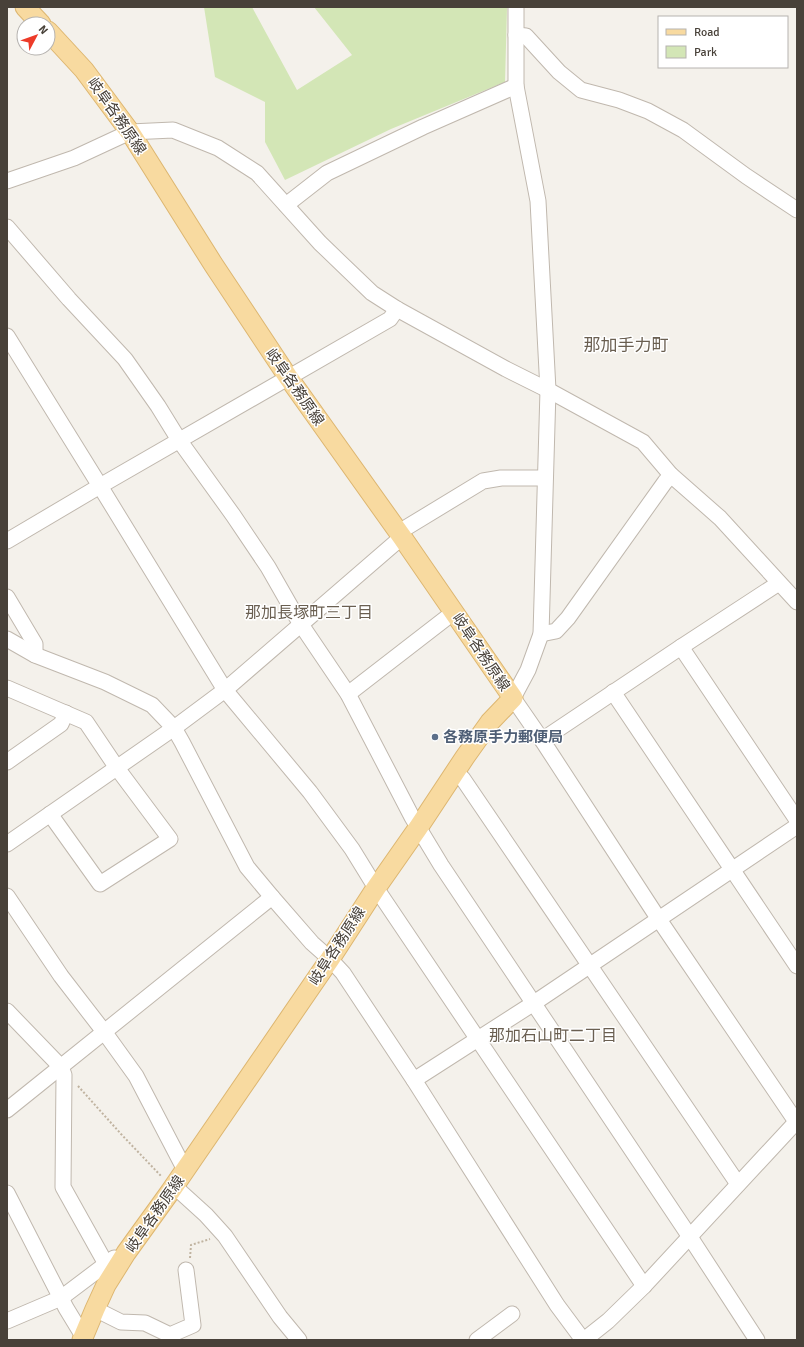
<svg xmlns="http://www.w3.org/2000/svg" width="804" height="1347" viewBox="0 0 804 1347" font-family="Signika,'Noto Sans JP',sans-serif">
<rect width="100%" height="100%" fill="#f4f1eb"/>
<path fill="#d3e6b6" d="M204,7H252L297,90L352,55L314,7H505L507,8L505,82L391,129L285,180L265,142V102L215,77Z"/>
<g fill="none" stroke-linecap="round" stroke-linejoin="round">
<g stroke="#c0b8ae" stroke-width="17">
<g id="minor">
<path d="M516,7V86L538,201L548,390L541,634L528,670L513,698L542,740L658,918L797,1123"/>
<path d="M516,35L526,36L559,72L581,90L619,100L648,111L683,130L746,176L797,210"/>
<path d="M7,181L74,158L130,132L173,130L218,148L257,173L320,243L372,293L397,309L506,369L548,390L643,442L671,475L720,518L797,602"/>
<path d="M286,205L327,173L423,127L516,86"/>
<path d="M7,227L69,299L125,359L158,406L179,440L233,515L268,567L300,623L348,694L412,817L441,865L690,1237L757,1340"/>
<path d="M7,336L100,486L225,690L310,792L352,849L376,888L644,1286"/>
<path d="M399,532L483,481L501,478H545"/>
<path d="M7,541L100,486L390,319L397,309"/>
<path d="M7,597L35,644V655"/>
<path d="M541,634L556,631L568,618L665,482L671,475"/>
<path d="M7,639L35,655L105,682L152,705L174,728L182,742L247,867L272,897L312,943L330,959L343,973L414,1080L557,1305L583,1340"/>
<path d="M681,647L797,820"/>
<path d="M7,688L86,722L117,768L170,839L100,884L50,814"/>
<path d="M613,692L797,966"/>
<path d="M348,694L454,612"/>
<path d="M542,740L681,647L779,583"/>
<path d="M7,762L61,724L66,713"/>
<path d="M455,772L463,779L738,1184"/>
<path d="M7,844L174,728L225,690L402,537"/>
<path d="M7,896L61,976L105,1033L136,1076L185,1170"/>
<path d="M7,1011L61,1067L64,1075L63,1187L106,1264"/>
<path d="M414,1080L534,1003L797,826"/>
<path d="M7,1110L272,897"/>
<path d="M174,1186L206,1215L225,1236L280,1317L299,1340"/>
<path d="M7,1193L66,1308L83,1336"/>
<path d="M95,1309L121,1322L145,1323L170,1335L193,1325L186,1270"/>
<path d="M7,1321L61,1298L114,1258"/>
<path d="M477,1340L512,1314"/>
<path d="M584,1340L608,1321L644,1286L797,1121"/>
</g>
</g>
<g stroke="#ddb670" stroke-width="21">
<g id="major">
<path d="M25,7L41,24"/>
<path d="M48,31L84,70L130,132L213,264L288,377L402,537L513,698L490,722L465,757L418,828L376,888L330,959L170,1192L126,1253L106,1285L95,1309L82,1340"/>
</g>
</g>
<g stroke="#c0b3a0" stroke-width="2" stroke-dasharray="2 2" stroke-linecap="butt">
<path d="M78,1086L121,1134L162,1177"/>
<path d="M190,1258L191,1245L210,1239"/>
</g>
<use href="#minor" stroke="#fff" stroke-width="15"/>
<use href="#major" stroke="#f8daa0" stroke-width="19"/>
</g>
<circle fill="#5c6f8a" stroke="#fff" stroke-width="1.5" cx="435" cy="737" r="4"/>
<g text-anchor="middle" stroke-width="3" stroke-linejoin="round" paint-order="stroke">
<g font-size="15" fill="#484139" stroke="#fff">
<text transform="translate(117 116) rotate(55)" y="5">岐阜各務原線</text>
<text transform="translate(295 387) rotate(55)" y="5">岐阜各務原線</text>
<text transform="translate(481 652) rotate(56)" y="5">岐阜各務原線</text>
<text transform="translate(337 946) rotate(-57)" y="5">岐阜各務原線</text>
<text transform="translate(155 1214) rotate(-55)" y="5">岐阜各務原線</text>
</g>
<g font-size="15" font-weight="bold" fill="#4e5e75" stroke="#fff" text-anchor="start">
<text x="443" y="742">各務原手力郵便局</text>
</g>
<g font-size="16" fill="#6a5f51" stroke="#fff">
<text x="309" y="618">那加長塚町三丁目</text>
<text x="553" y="1041">那加石山町二丁目</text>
</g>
<g font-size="17" fill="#6a5f51" stroke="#fff">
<text x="626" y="351">那加手力町</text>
</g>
</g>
<rect width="804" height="1347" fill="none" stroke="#484139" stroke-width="16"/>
<rect x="658" y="16" width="130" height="52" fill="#ffffff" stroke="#b6b3b0"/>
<rect x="666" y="29" width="20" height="6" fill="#f8daa0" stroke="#b6b3b0"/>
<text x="694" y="36" font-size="12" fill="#484139">Road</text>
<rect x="666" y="46" width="20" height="12" fill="#d3e6b6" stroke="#b6b3b0"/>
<text x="694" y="56" font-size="12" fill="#484139">Park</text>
<g transform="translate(36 36) rotate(49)"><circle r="19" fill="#ffffff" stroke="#b6b3b0"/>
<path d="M0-3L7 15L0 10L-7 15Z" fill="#ed3b29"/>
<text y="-6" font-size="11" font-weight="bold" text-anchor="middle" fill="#484139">N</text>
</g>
</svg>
